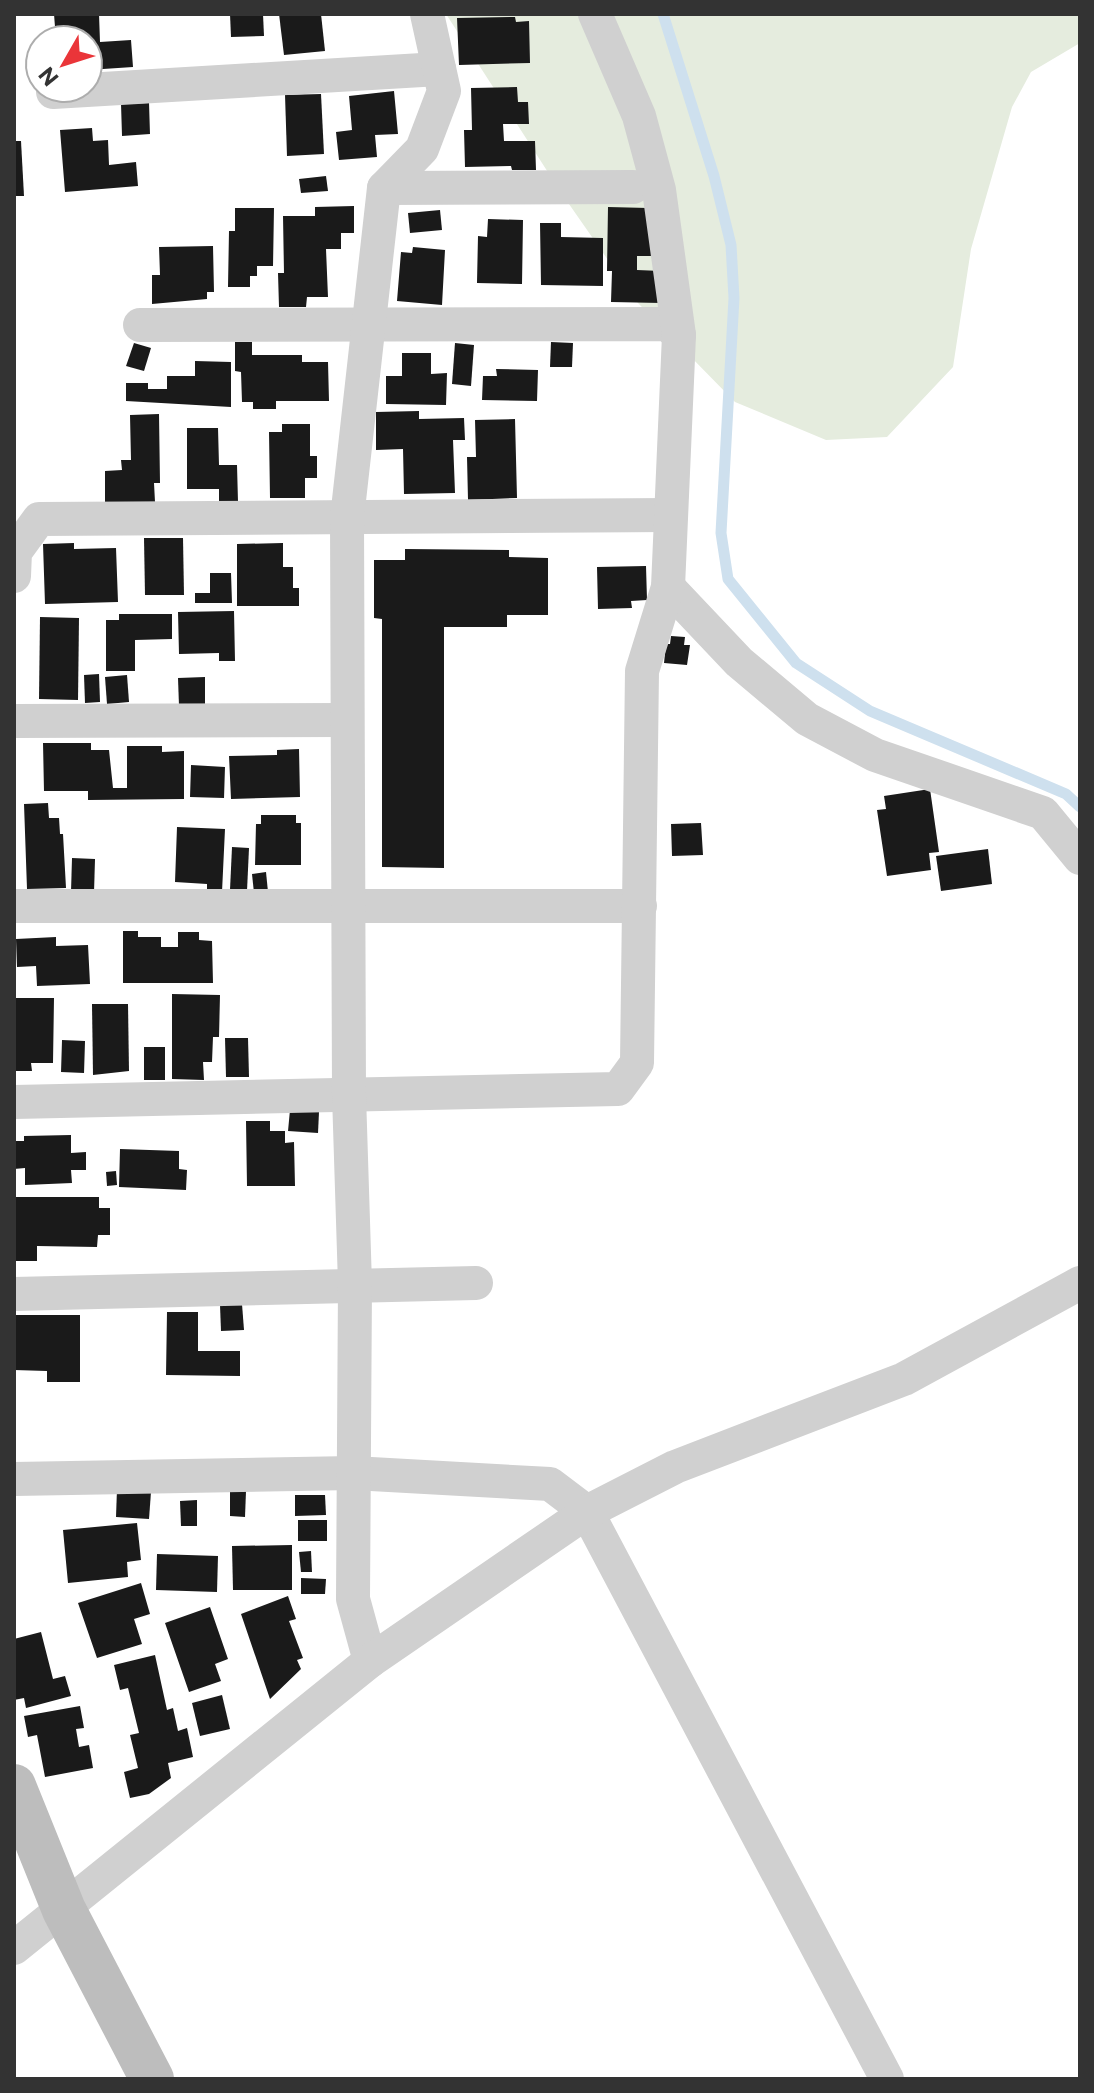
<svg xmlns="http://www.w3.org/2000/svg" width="1094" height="2093" viewBox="0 0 1094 2093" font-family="Commissioner,sans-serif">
<rect width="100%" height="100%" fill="#fff"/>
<path fill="#e5ecde" d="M446,14H1080V43L1031,72L1012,107L971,249L953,367L887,437L826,440L735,402L638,303L562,194Z"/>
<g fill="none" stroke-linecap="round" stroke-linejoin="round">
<path stroke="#cee0ee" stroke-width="11" d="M663,14L714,176L731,245L734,298L721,533L728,579L796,663L870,711L1066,794L1080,807"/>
</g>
<g fill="#1a1a1a">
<path d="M54,14H99L100,42L131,40L133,67L88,70V40H56Z"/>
<path d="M230,14H263L264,36L231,37Z"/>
<path d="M279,14H321L325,51L284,55Z"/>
<path d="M515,17L516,22L529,21L530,63L459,65L457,18Z"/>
<path d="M517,87L518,102H528L529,124H503L504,141H535L536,170H512L511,166L465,167L464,130H472L471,88Z"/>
<path d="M394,91L398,134L375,135L377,157L339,160L336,132L352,130L349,96Z"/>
<path d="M321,94L324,154L287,156L285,95Z"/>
<path d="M149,103L150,134L122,136L121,104Z"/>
<path d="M92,128L93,141L108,140L109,165L136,162L138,186L65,192L60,130Z"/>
<path d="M14,141H21L24,196H14Z"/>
<path d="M326,176L328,191L301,193L299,179Z"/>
<path d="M354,206V233H341V249H326L328,297H307L306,307H279L278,273H284L283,216H315V207Z"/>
<path d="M608,207L648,208V235L664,236L663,256H637V270L661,271V303L611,302L612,271H607Z"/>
<path d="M235,208H274L273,266H257V276H250V287H228L229,231H235Z"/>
<path d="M440,210L442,230L410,233L408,213Z"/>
<path d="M488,219L523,220L522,284L477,283L478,236L487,237Z"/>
<path d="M540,223H561V237L603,238V286L541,285Z"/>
<path d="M213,246L214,292H207V299L152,304V275H160L159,247Z"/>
<path d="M413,247L445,250L442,305L397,301L401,252L412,253Z"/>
<path d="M235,342H252V355H302V362H328L329,401H276V409H253V402H242L241,372L235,371Z"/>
<path d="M551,342L573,343L572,367H550Z"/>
<path d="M134,343L151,348L144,371L126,366Z"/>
<path d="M455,343L474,345L471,386L452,384Z"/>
<path d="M402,353H431V374L447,373L446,405L386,404V376H402Z"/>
<path d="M195,361L231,362V407L126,401V383H148V389H167V376H195Z"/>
<path d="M496,369L538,370L537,401L482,400L483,376H497Z"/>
<path d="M419,411V419L464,418L465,440H453L455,493L404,494L403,449L376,450V412Z"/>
<path d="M159,414L160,483H154L155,502H105V471L122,470L121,460H131L130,415Z"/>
<path d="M515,419L517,498L468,500L467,457H476L475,420Z"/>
<path d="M282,424H310V456H317V478H305V498H270L269,432H282Z"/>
<path d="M187,428H218L219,465H237L238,502L219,501V489H187Z"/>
<path d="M144,538H183L184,595H145Z"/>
<path d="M74,543V549L116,548L118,602L45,604L43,544Z"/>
<path d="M283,543V567H293V588H299V606H237V544Z"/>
<path d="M405,549L509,550V557L548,558V615H507V627H444V868L382,867V619L374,618V560H405Z"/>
<path d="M646,566L647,600L631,601L632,608L598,609L597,567Z"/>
<path d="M210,573H231L232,603H195V593H210Z"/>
<path d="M234,611L235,661H219V653L179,654L178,612Z"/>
<path d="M119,614H172V639L135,640V671H106V620H119Z"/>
<path d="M40,617L79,618L78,700L39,699Z"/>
<path d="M671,636L685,637L684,645H690L687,665L664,663L666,644H670Z"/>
<path d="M99,674L100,702L85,703L84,675Z"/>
<path d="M127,675L129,702L107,704L105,677Z"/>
<path d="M205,677V706H179L178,678Z"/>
<path d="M43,743H91V750H109L113,788H127V746H162V752L184,751V799L88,800V791H44Z"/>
<path d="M299,749L300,797L231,799L229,756L277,755V750Z"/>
<path d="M191,765L225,767L224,798L190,797Z"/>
<path d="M930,789L939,852L929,853L931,870L887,876L877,810L886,809L884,796Z"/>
<path d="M48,803L49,818H59L60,834H63L66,888L27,889L24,804Z"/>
<path d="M261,815H296V823H301V865H255L256,824H261Z"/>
<path d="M701,823L703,855L672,856L671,824Z"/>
<path d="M177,827L225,829L222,892H207V884L175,882Z"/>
<path d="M232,847L249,848L247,891L230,890Z"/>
<path d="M988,849L992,884L941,891L936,856Z"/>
<path d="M72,858L95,859L94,893L71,892Z"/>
<path d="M266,872L268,892L254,893L252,874Z"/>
<path d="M123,931H138V937H161V947H178V932H199V940L212,941L213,983H123Z"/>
<path d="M56,937V946L88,945L90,984L37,986L36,966L17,967L16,939Z"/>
<path d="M172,994L220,995L219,1037H213L212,1062H203L204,1080L172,1079Z"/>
<path d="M14,998H54L53,1063H31L32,1071H14Z"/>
<path d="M92,1004H128L129,1071L93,1075Z"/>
<path d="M225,1038H248L249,1077H226Z"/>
<path d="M62,1040L85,1041L84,1073L61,1072Z"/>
<rect x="144" y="1047" width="21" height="33"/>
<path d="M290,1110L319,1112L318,1133L288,1131Z"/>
<path d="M246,1121H270V1131H285V1143L294,1142L295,1186H247Z"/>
<path d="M71,1135V1153L86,1152V1170H71L72,1183L25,1185V1168L14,1169V1141H24V1136Z"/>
<path d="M120,1149L179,1151V1169L187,1170L186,1190L119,1187Z"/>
<path d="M116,1171L117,1185L107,1186L106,1172Z"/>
<path d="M14,1197H99V1208H110V1235H98L97,1247L37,1246V1261H14Z"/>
<path d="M242,1304L244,1330L221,1331L220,1305Z"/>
<path d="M167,1312H198V1351H240V1376L166,1375Z"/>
<path d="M14,1315H80V1382H47V1371L14,1370Z"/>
<path d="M117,1489L151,1492L149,1519L116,1517Z"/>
<path d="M230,1491H246L245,1517L230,1516Z"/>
<path d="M295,1495H325L326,1515L295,1516Z"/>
<path d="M197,1500V1526H181L180,1501Z"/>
<rect x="298" y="1520" width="29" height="21"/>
<path d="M137,1523L141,1560L127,1562L128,1577L68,1583L63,1530Z"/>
<path d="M292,1545V1590H233L232,1546Z"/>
<path d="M311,1551L312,1572H301L299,1552Z"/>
<path d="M157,1554L218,1556L217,1592L156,1590Z"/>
<path d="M301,1578L326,1579L325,1594H301Z"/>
<path d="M141,1583L150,1614L134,1619L142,1644L97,1658L78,1603Z"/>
<path d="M288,1596L296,1619L289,1621L303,1658L297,1660L301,1669L270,1699L241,1614Z"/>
<path d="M210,1607L228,1659L215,1664L221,1681L189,1692L165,1623Z"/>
<path d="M41,1632L53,1679L65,1676L71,1696L26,1708L24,1698L14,1700V1639Z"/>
<path d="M155,1655L167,1710L173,1708L178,1731L187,1728L193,1757L168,1763L171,1778L149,1794L130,1798L124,1772L138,1768L130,1735L139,1733L128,1688L120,1690L114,1665Z"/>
<path d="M222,1695L230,1729L200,1736L192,1703Z"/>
<path d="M80,1706L84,1728L76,1729L79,1747L89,1745L93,1768L45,1777L37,1735L28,1737L24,1716Z"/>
</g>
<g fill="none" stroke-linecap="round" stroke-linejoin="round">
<g stroke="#d0d0d0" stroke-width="34">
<path d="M53,92L439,69"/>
<path d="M384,188L633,187"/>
<path d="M140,325L667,324L679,335"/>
<path d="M14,576L15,552L39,519L671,515"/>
<path d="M668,587L739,662L807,719L875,755L1043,813L1080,858"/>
<path d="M14,721L347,720"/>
<path d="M14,906H640"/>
<path d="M14,1102L618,1089L637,1063L642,671L668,587L679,335L659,190L639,116L595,14"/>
<path d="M14,1294L476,1283"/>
<path d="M14,1479L353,1473L550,1484L587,1512L887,2079"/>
<path d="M370,1661L353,1599L355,1284L349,1095L347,518L384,188L422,149L444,91L427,14"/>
<path d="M14,1948L370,1661L587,1512L675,1467L904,1379L1080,1283"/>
</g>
<path stroke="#bdbdbd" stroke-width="44" d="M14,1786L64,1910L152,2079"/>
</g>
<rect width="1094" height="2093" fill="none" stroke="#333333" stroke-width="32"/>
<g transform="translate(64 64) rotate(231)"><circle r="38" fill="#ffffff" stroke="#adadad" stroke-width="2"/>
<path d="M0-6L14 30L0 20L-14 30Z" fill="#ea3539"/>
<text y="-12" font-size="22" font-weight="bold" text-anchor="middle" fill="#333333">N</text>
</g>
</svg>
